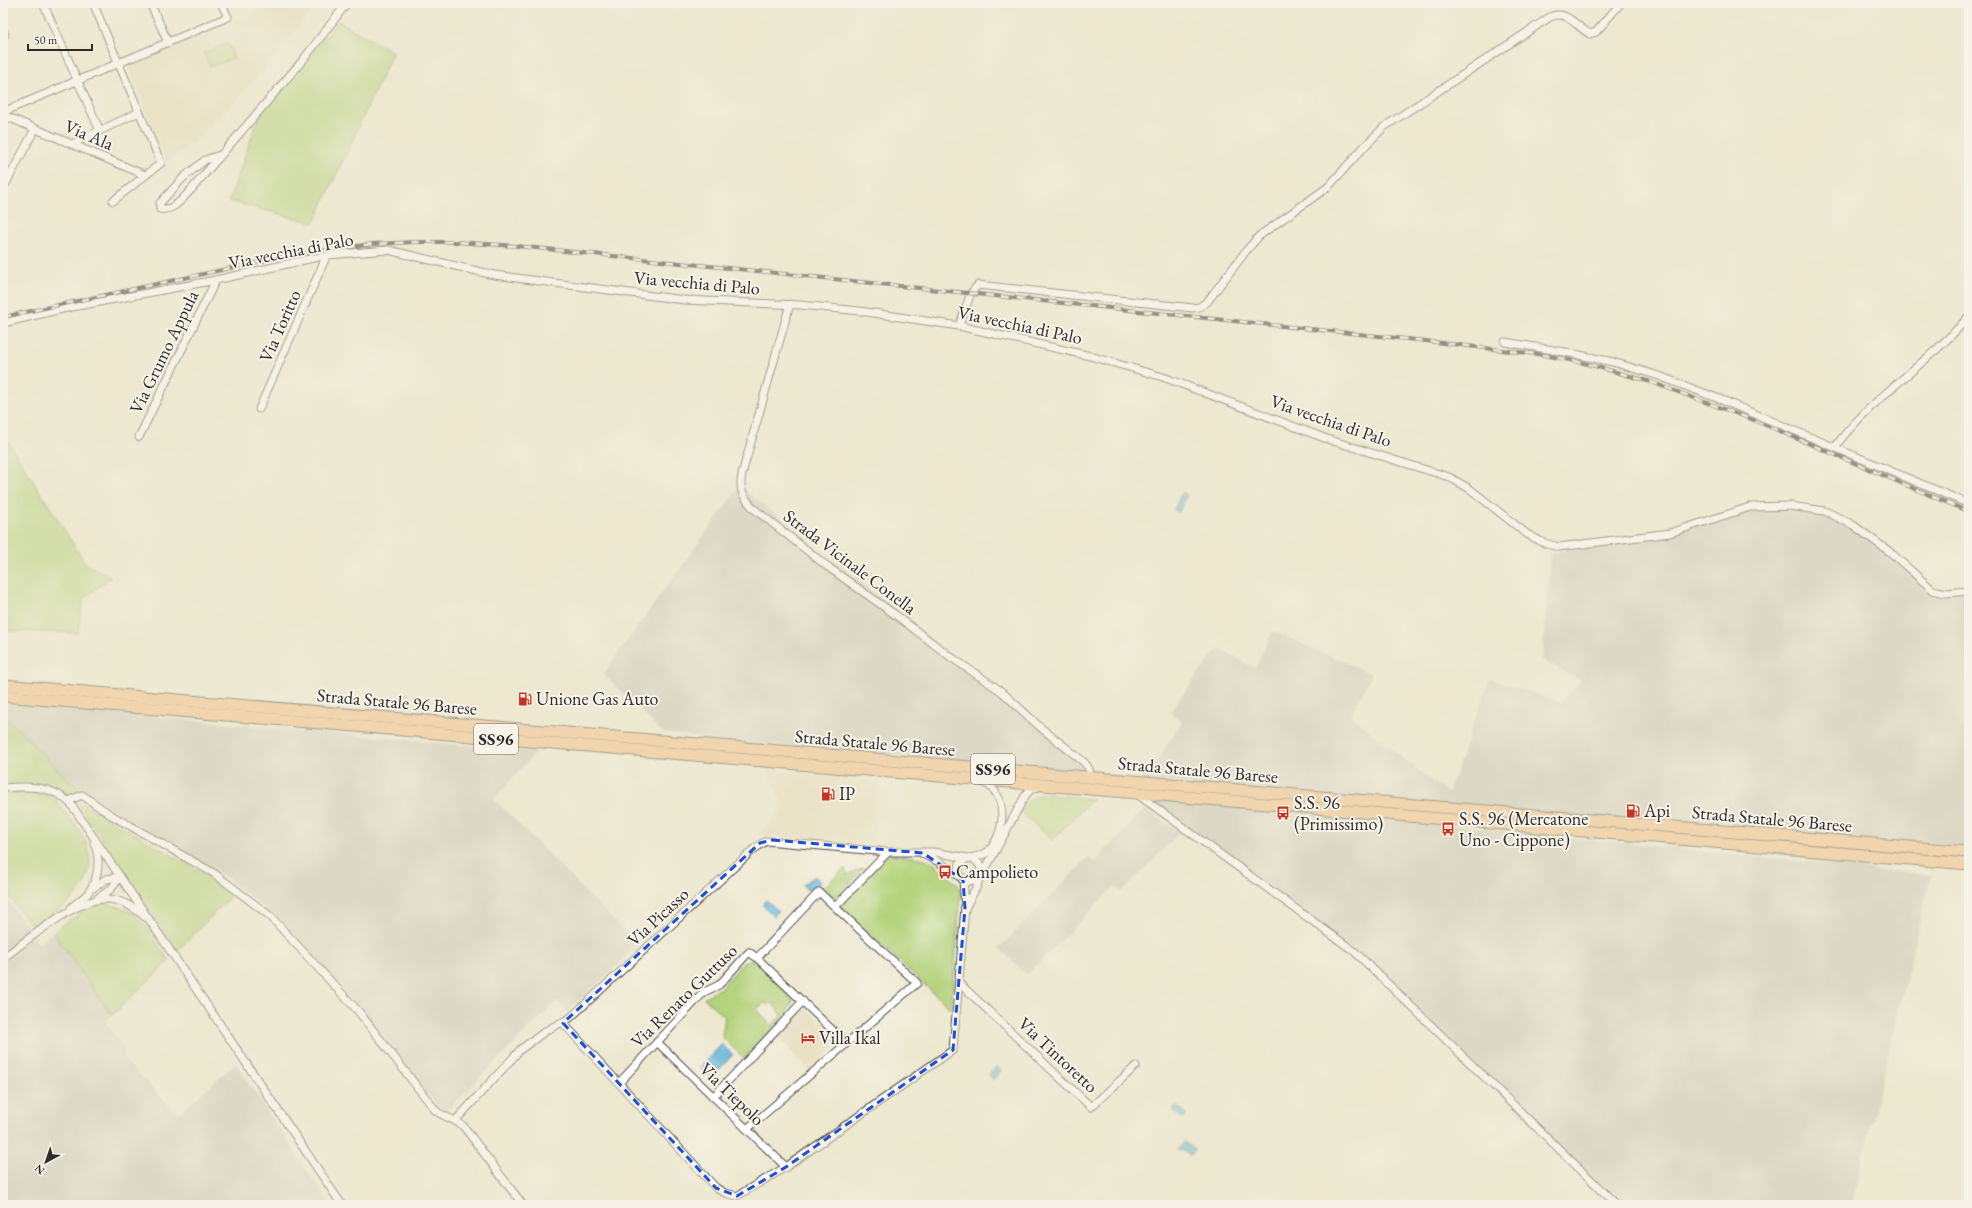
<svg xmlns="http://www.w3.org/2000/svg" width="1972" height="1208" viewBox="0 0 1972 1208" font-family="'EB Garamond',serif">
<rect width="100%" height="100%" fill="#f7f3e8"/>
<filter id="ink" filterUnits="userSpaceOnUse"><feTurbulence type="fractalNoise" baseFrequency=".025" numOctaves="2"/><feDisplacementMap in="SourceGraphic" scale="8" xChannelSelector="R" yChannelSelector="G"/><feConvolveMatrix kernelMatrix="1 2 1 2 8 2 1 2 1" color-interpolation-filters="sRGB"/></filter>
<filter id="wash" filterUnits="userSpaceOnUse"><feTurbulence type="fractalNoise" baseFrequency=".012" numOctaves="4" result="noise"/><feDisplacementMap in="SourceGraphic" scale="16" xChannelSelector="R" yChannelSelector="G"/><feGaussianBlur stdDeviation="0.9" result="paint"/><feColorMatrix in="noise" values="0 0 0 0 0 0 0 0 0 0 0 0 0 0 0 0 0 1.4 0 .05"/><feComposite in="paint" operator="in"/></filter>
<g filter="url(#wash)">
<rect width="100%" height="100%" fill="#ede8cf"/>
<g fill="#e4dbba">
<path d="M279,3H318L265,69L228,108L200,137L167,163L128,66Z"/>
<path d="M767,770L880,780L873,844L759,834L784,808Z"/>
<path d="M802,1005L841,1042L809,1071L776,1034Z"/>
</g>
<g fill="#c6c5b8">
<path d="M740,486L1099,773L705,739L662,732L603,674Z"/>
<path d="M1790,506L1839,518L1898,559L1933,590L1969,587V848L1931,843L1150,794L1931,875L1852,1205H1617L1354,951L1135,793L1182,722L1170,712L1218,648L1255,668L1273,631L1372,674L1351,716L1448,794L1490,679L1561,702L1581,681L1542,660L1551,553L1726,514Z"/>
<path d="M3,703L536,752L494,799L638,945L568,1012L557,1001L445,1112L435,1104L385,1040L285,926L226,877L125,818L78,788L61,774L31,742L3,716Z"/>
<path d="M1144,809L1180,832L1122,892L1115,886L1027,975L999,948L1089,857L1095,862Z"/>
<path d="M3,894L39,943L53,932L112,1015L105,1022L125,1049L124,1059L178,1114L236,1063L330,1205H3Z"/>
</g>
<g fill="#b4d37b" stroke="#707f53" fill-rule="evenodd">
<path d="M338,21L393,52L314,223L229,201L260,114Z"/>
<path d="M228,43L234,58L210,67L204,53Z"/>
<path d="M3,434L86,564L111,577L83,599L78,633L3,631Z"/>
<path d="M3,716C30,738 51,766 78,788L68,794C47,779 27,781 3,784Z"/>
<path d="M33,791C38,793 46,794 51,796C55,799 60,806 63,810C82,830 99,856 84,884C74,903 50,915 33,927L3,889V794Z"/>
<path d="M1040,794L1093,799L1052,840L1021,812L1028,801Z"/>
<path d="M82,803L216,881L234,893L177,951L79,805Z"/>
<path d="M888,854L921,858L931,861L958,885L961,891L951,1009L840,907Z"/>
<path d="M845,868L847,875L864,868L839,895L831,897L824,892V887Z"/>
<path d="M102,903C143,909 148,929 169,961L112,1015L53,932L87,908Z"/>
<path d="M749,960C764,961 782,990 793,1000L786,1014L744,1059L722,1037L725,1017L704,998L722,987L744,962ZM765,1002L768,1006L772,1002L782,1015L771,1026L757,1009Z"/>
</g>
<g fill="#5cb2d8" stroke="#446e82">
<path d="M1182,492L1187,495L1179,512L1174,510Z"/>
<path d="M815,876L821,882L811,892L805,888L803,885Z"/>
<path d="M766,900L779,911L774,916L762,905Z"/>
<path d="M722,1044L733,1055L711,1078L700,1067Z"/>
<path d="M997,1066L1001,1071L993,1080L988,1075Z"/>
<path d="M1178,1106L1187,1114L1183,1119L1174,1111V1107Z"/>
<path d="M1184,1142L1195,1149L1190,1156L1183,1151L1178,1150Z"/>
</g>
</g>
<g filter="url(#ink)">
<g fill="none" stroke-linecap="round" stroke-linejoin="round">
<g stroke="#484744" stroke-width="9">
<g id="street">
<path d="M43,3L100,131"/>
<path d="M93,3L161,163L113,201"/>
<path d="M150,3L168,42"/>
<path d="M3,30L5,35"/>
<path d="M3,112L228,17L221,3"/>
<path d="M3,115L145,175"/>
<path d="M72,144L139,112"/>
<path d="M220,155L205,160L184,177L160,203V209C174,211 181,200 190,191L303,60L347,3"/>
<path d="M3,189L35,129"/>
<path d="M790,304L742,474C739,490 742,495 753,508L828,567L897,616L948,655L1001,691L1040,727L1084,762L1089,769L1090,778"/>
<path d="M3,323L62,309L216,280L327,255L388,250L494,275L684,300L800,305L860,311L959,326L1090,356L1163,377L1327,439L1449,477L1470,489L1527,534L1544,543L1559,547L1670,533L1750,507L1790,506L1825,511L1853,525L1890,552L1933,590L1946,593L1969,591"/>
<path d="M959,326L971,293L978,285L1193,308L1199,307L1207,302L1246,251L1259,236L1328,187L1364,147L1384,127L1550,17C1567,9 1576,27 1590,34L1596,32L1621,3"/>
<path d="M1505,342L1565,352L1613,362L1659,376L1717,398L1969,504"/>
<path d="M259,409L327,255"/>
<path d="M139,437L216,280"/>
<path d="M1835,447C1872,396 1929,364 1969,316"/>
<path d="M984,783C1009,793 1006,837 986,853C978,858 967,856 960,863L958,874L967,882L977,879L986,868L1025,796L1030,790L1041,786"/>
<path d="M3,788C28,786 52,785 71,804L342,1205"/>
<path d="M1137,794L1354,951L1617,1205"/>
<path d="M68,801L82,795L111,815L215,874L270,916L358,1011L436,1111C445,1118 456,1119 464,1127L523,1205"/>
<path d="M923,854L939,862L960,877"/>
<path d="M93,888L106,879L120,877L111,889L98,898"/>
<path d="M71,908C76,903 83,899 88,893C99,879 101,859 94,843"/>
<path d="M3,958C26,941 75,900 103,899C119,898 134,907 145,917"/>
<path d="M757,958L846,1043"/>
<path d="M959,983L1091,1107L1136,1066"/>
<path d="M563,1023L716,1188L725,1193L737,1196L786,1167L953,1050L965,908L963,880"/>
<path d="M657,1042L786,1167"/>
<path d="M619,1083L704,992L719,985L749,952L757,958L819,892L835,907L888,852"/>
<path d="M713,1097L803,1001"/>
<path d="M456,1120L521,1049L547,1030L570,1018L754,849L766,841L888,852H933L974,859L980,865L981,872L977,886L965,908"/>
<path d="M747,1129L917,983L835,907"/>
</g>
</g>
<g stroke="#484744" stroke-width="13">
<g id="primary">
<path d="M3,685L1969,852"/>
<path d="M3,696L1969,864"/>
</g>
</g>
<use href="#street" stroke="#fff" stroke-width="7"/>
<use href="#primary" stroke="#f5bf86" stroke-width="11"/>
<g stroke="#2b2b2b" stroke-width="4">
<path id="rail" d="M3,317L291,255L372,244L416,242H455L517,246L1426,341L1544,355L1584,363L1651,382L1756,421L1969,512"/>
</g>
<use href="#rail" stroke="#f7f3e8" stroke-width="2.5" stroke-dasharray="8" stroke-linecap="butt"/>
</g>
</g>
<path d="M0 0H1972V1208H0ZM772,840L923,853L963,880L965,908L953,1050L786,1167L737,1196L716,1188L563,1023L760,843Z" fill="#ede8cf" fill-opacity=".55" fill-rule="evenodd"/>
<path fill="none" stroke="#1d4ed8" stroke-width="3" stroke-dasharray="8 5" stroke-linejoin="round" d="M772,840L923,853L963,880L965,908L953,1050L786,1167L737,1196L716,1188L563,1023L760,843Z"/>
<defs>
<g id="fuel-bare" transform="scale(1.08)"><path d="M-5.5-6h7V0h2V4h1.3V-2.5L3-4.5l.8-.8L6-3V5H2.5V1h-1V6h-7ZM-4.2-4.7v3.2H.2V-4.7Z" fill="#c8321e" stroke="#f7f3e8" stroke-width="2.5" paint-order="stroke"/></g>
<g id="bus-bare" transform="scale(1.08)"><path d="M-5-6H5V4H4V6H2V4H-2V6H-4V4H-5ZM-3.5-4V0h7V-4ZM-3.5 1.2v1.5H-2V1.2ZM2 1.2v1.5H3.5V1.2Z" fill="#c8321e" stroke="#f7f3e8" stroke-width="2.5" paint-order="stroke"/></g>
<g id="hotel-bare" transform="scale(1.08)"><path d="M-6-4.5h1.5V1H6V5H4.5V3h-9V5H-6ZM-4 0a1.8 1.8 0 1 1 3.6 0ZM.5 0V-2.5h3Q6-2.5 6 0Z" fill="#c8321e" stroke="#f7f3e8" stroke-width="2.5" paint-order="stroke"/></g>
</defs>
<g fill-rule="evenodd">
<use href="#fuel-bare" x="525" y="699"/>
<use href="#fuel-bare" x="828" y="794"/>
<use href="#fuel-bare" x="1633" y="811"/>
<use href="#bus-bare" x="1283" y="813"/>
<use href="#bus-bare" x="1448" y="829"/>
<use href="#bus-bare" x="945" y="872"/>
<use href="#hotel-bare" x="808" y="1038"/>
</g>
<g text-anchor="middle" stroke-width="4" stroke-linejoin="round" paint-order="stroke">
<g fill="#f7f3e8" stroke="#686764" stroke-width="1">
<rect x="474" y="724" width="44" height="30" rx="3"/>
<rect x="971" y="754" width="44" height="30" rx="3"/>
</g>
<g font-size="17" font-weight="bold" fill="#2b2b2b">
<text x="496" y="745">SS96</text>
<text x="993" y="775">SS96</text>
</g>
<g font-size="18" fill="#2b2b2b" stroke="#f7f3e8">
<text transform="translate(89 135) rotate(23)" y="6">Via Ala</text>
<text transform="translate(291 251) rotate(-11)" y="6">Via vecchia di Palo</text>
<text transform="translate(697 283) rotate(5)" y="6">Via vecchia di Palo</text>
<text transform="translate(1020 325) rotate(12)" y="6">Via vecchia di Palo</text>
<text transform="translate(280 326) rotate(-66)" y="6">Via Toritto</text>
<text transform="translate(164 352) rotate(-64)" y="6">Via Grumo Appula</text>
<text transform="translate(1331 421) rotate(19)" y="6">Via vecchia di Palo</text>
<text transform="translate(850 562) rotate(37)" y="6">Strada Vicinale Conella</text>
<text transform="translate(397 702) rotate(5)" y="6">Strada Statale 96 Barese</text>
<text transform="translate(875 743) rotate(5)" y="6">Strada Statale 96 Barese</text>
<text transform="translate(1198 770) rotate(5)" y="6">Strada Statale 96 Barese</text>
<text transform="translate(1772 819) rotate(5)" y="6">Strada Statale 96 Barese</text>
<text transform="translate(658 917) rotate(-43)" y="6">Via Picasso</text>
<text transform="translate(684 996) rotate(-44)" y="6">Via Renato Guttuso</text>
<text transform="translate(1058 1055) rotate(43)" y="6">Via Tintoretto</text>
<text transform="translate(732 1094) rotate(44)" y="6">Via Tiepolo</text>
</g>
<g font-size="18" fill="#2b2b2b" stroke="#f7f3e8" text-anchor="start">
<text x="536" y="705">Unione Gas Auto</text>
<text x="839" y="800">IP</text>
<text x="1294" y="809">S.S. 96<tspan x="1294" dy="21">(Primissimo)</tspan></text>
<text x="1644" y="817">Api</text>
<text x="1459" y="825">S.S. 96 (Mercatone<tspan x="1459" dy="21">Uno - Cippone)</tspan></text>
<text x="956" y="878">Campolieto</text>
<text x="819" y="1044">Villa Ikal</text>
</g>
</g>
<rect width="1972" height="1208" fill="none" stroke="#f7f3e8" stroke-width="16"/>
<g transform="translate(46 1162) rotate(220)" stroke="#f7f3e8" stroke-width="3" paint-order="stroke">
<path d="M0-3L7 15L0 10L-7 15Z" fill="#2b2b2b"/>
<text y="-6" font-size="11" font-weight="bold" text-anchor="middle" fill="#2b2b2b">N</text>
</g>
<path d="M28 44v6h64v-6" fill="none" stroke="#2b2b2b" stroke-width="2"/>
<text x="34" y="44" font-size="12" fill="#2b2b2b" stroke="#f7f3e8" stroke-width="3" paint-order="stroke">50 m</text>
</svg>
